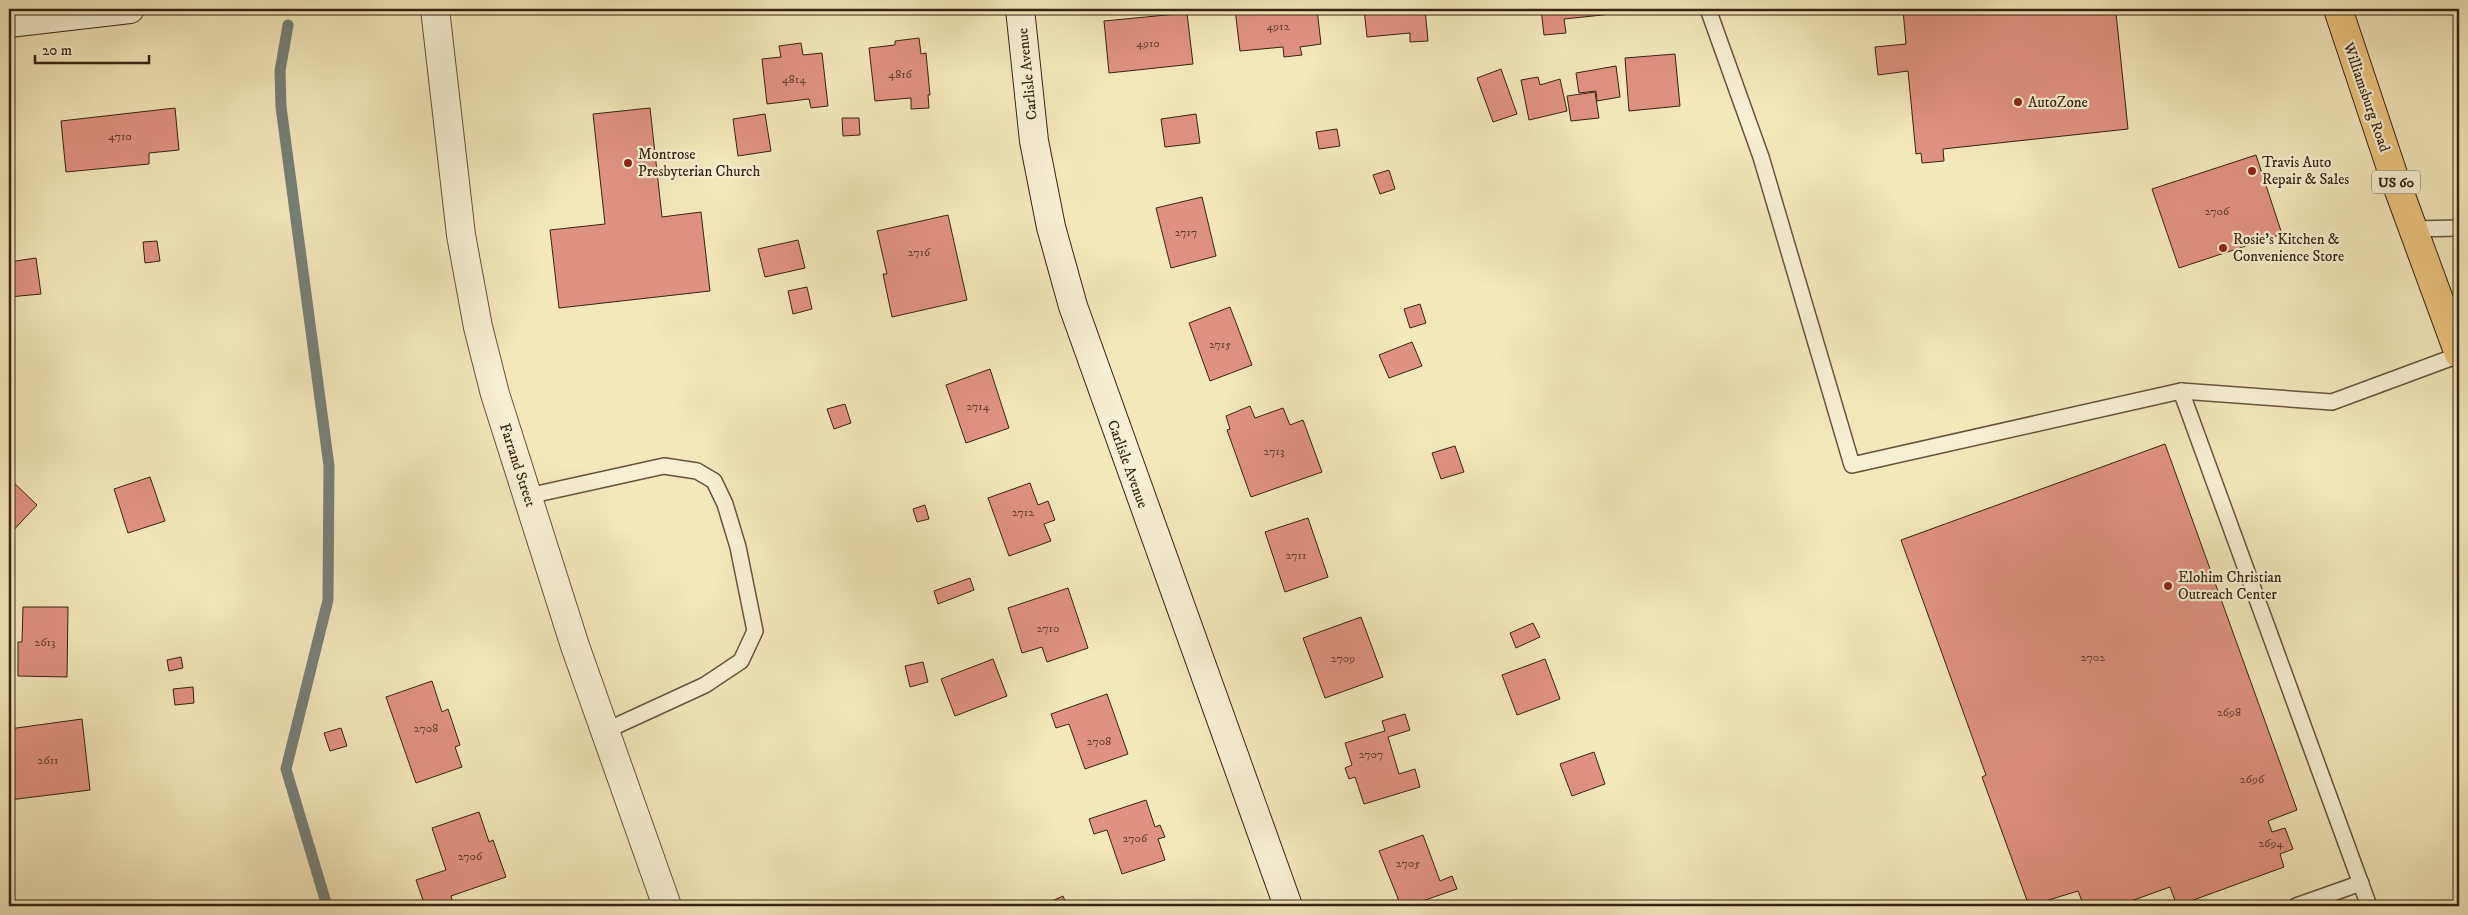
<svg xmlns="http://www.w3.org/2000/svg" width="2468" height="915" viewBox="0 0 2468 915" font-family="'IM FELL DW Pica',serif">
<rect width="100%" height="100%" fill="#f3e7bc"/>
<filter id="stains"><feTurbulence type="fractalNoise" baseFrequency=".004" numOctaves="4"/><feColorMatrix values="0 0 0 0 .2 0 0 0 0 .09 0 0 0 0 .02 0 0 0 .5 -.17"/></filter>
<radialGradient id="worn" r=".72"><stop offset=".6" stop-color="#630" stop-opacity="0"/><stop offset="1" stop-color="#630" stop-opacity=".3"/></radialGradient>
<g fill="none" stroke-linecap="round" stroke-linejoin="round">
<path stroke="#768077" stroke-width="11" d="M288,25L280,71L281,107L329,466L328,600L286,769L327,906"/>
</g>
<g fill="#e09282" stroke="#382212">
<path d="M1235,9H1317L1321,44L1300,47L1302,55L1284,57L1283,47L1240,51Z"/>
<path d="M1364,9H1425L1428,41L1410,42V33L1367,37Z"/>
<path d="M1541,9H1611L1612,14L1564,19L1566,33L1544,35Z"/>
<path d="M1918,9H2127V12L2116,13L2128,129L1943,149L1944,161L1922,163L1921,153L1916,154L1908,71L1878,75L1875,47L1906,44L1903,10Z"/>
<path d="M1187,13L1193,64L1109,73L1104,21Z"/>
<path d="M919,38L921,54L926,53L930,95H928L929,108L911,109V98L875,101L869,48L895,45V41Z"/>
<path d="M801,43L803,55L822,53L828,106L811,108L809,99L767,104L762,59L781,57L779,46Z"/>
<path d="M1675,54L1680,106L1629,111L1625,58Z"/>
<path d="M1616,66L1620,97L1597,101L1596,91L1579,93L1576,73Z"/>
<path d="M1501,69L1517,114L1493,122L1477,78Z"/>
<path d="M1538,77L1540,85L1560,79L1567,111L1529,120L1521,80Z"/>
<path d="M1595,92L1599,118L1571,121L1567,96Z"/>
<path d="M175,108L179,150L149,153V164L66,172L61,121Z"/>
<path d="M650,108L662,217L701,212L710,291L559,308L550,230L605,224L593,114Z"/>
<path d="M765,114L771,151L738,156L733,119Z"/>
<path d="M1196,114L1200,143L1165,147L1161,119Z"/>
<path d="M842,118H859L860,135L843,136Z"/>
<path d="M1337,129L1340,146L1319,149L1316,132Z"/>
<path d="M2256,155L2282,234L2179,268L2152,189Z"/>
<path d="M1389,170L1395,189L1380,194L1373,175Z"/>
<path d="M1202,197L1216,256L1171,268L1156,208Z"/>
<path d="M948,215L967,300L892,317L883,274H887L877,231Z"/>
<path d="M798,240L805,268L765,277L758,249Z"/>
<path d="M157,241L160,261L145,263L143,242Z"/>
<path d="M36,258L41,294L9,297V262Z"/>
<path d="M807,287L812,309L793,314L788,291Z"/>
<path d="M1420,304L1426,323L1410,328L1404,309Z"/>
<path d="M1230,307L1252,365L1210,381L1189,323Z"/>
<path d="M1412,342L1422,366L1389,378L1379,355Z"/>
<path d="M990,369L1009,428L966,443L946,385Z"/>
<path d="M845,404L851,423L834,429L827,409Z"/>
<path d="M1250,406L1255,418L1283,408L1290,425L1303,420L1322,472L1251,497L1227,430L1230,429L1226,416Z"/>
<path d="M2165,444L2297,810L2268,821L2272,832L2285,828L2293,849L2280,854L2284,867L2177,906L2170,887L2117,906H2084L2078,891L2029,906L1982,777L1986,775L1901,540Z"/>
<path d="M1455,446L1464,472L1441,479L1432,453Z"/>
<path d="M150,477L165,521L128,533L114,489Z"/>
<path d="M9,478L37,505L9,535Z"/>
<path d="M1030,483L1038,505L1048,501L1055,520L1044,524L1051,541L1009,556L988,498Z"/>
<path d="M925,505L929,519L917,522L913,509Z"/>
<path d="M1308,518L1328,577L1285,592L1265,532Z"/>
<path d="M970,578L974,590L938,604L934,591Z"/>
<path d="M1068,588L1088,648L1047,662L1042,647L1022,653L1008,608Z"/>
<path d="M23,607H68L67,677L18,676V642H22Z"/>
<path d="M1361,617L1383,677L1325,698L1303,638Z"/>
<path d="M1533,623L1540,637L1516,648L1510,633Z"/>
<path d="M181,657L183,668L169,671L167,660Z"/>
<path d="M993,659L1007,696L955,716L941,679Z"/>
<path d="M1545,659L1560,699L1517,715L1502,675Z"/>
<path d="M923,662L928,682L910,687L905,666Z"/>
<path d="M432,681L442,712L448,709L460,745L455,747L462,767L416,783L386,697Z"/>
<path d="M193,687L194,703L175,705L173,689Z"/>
<path d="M1107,694L1128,754L1085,769L1069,724L1056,728L1051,714Z"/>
<path d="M1405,714L1410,730L1388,737L1399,774L1415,769L1420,787L1364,804L1355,777L1349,779L1345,768L1352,765L1345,743L1385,731L1382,721Z"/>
<path d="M82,719L90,790L9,800V729Z"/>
<path d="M341,728L347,746L330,751L324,733Z"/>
<path d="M1594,752L1605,784L1572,796L1560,764Z"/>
<path d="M1146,800L1155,827L1160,825L1165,837L1158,839L1165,860L1122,874L1107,830L1094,834L1089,819Z"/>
<path d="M479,812L489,842L493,840L506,877L451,896L454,906H425L416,880L446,870L432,828Z"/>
<path d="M1423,835L1440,881L1452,876L1457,889L1408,906H1401L1379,851Z"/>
<path d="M1063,896L1067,906H1043V905Z"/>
</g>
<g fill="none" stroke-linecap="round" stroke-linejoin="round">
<g stroke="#67533c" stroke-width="18">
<g id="lane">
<path d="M1708,9L1761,157L1852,465L2181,391L2369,906"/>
<path d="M2413,229L2459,228"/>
<path d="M2181,391L2332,402L2459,355"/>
<path d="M528,496L664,466L697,471L714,481L725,504L738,547L755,631L741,661L705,685L605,731"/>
<path d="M2296,906L2361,883"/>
</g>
</g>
<g stroke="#67533c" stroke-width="30">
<path id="street" d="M435,9L461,235L478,327L495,394L575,646L667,906"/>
</g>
<g stroke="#382212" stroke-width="30">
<g id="secondary">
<path d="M1020,9L1034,141L1051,227L1073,306L1288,906"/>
<path d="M9,23L130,9"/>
</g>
</g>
<g stroke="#382212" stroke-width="30">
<path id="primary" d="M2338,9L2394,177L2459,354"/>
</g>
<use href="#lane" stroke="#f7efd3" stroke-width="15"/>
<use href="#street" stroke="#f7efd3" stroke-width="28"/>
<use href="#secondary" stroke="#f7efd3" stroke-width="28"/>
<use href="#primary" stroke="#eac47e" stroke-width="28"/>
</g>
<g fill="#8f2418" stroke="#f7efd3" stroke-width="2">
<circle cx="2018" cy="102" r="5"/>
<circle cx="628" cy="163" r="5"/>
<circle cx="2252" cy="171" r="5"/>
<circle cx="2223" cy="248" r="5"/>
<circle cx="2168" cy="586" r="5"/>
</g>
<g text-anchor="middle" stroke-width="4.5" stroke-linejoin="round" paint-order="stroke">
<g font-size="12" fill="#623e2e">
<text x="1278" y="30">4912</text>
<text x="1148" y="47">4910</text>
<text x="900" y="78">4816</text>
<text x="794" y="83">4814</text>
<text x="120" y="140">4710</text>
<text x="2217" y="215">2706</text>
<text x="1186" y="236">2717</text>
<text x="919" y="256">2716</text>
<text x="1220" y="348">2715</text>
<text x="978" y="410">2714</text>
<text x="1274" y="455">2713</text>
<text x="1023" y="516">2712</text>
<text x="1296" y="559">2711</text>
<text x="1048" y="632">2710</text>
<text x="45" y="646">2613</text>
<text x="2093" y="661">2702</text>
<text x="1343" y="662">2709</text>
<text x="2229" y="716">2698</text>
<text x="426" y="732">2708</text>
<text x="1099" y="745">2708</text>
<text x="1371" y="758">2707</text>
<text x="48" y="764">2611</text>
<text x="2252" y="783">2696</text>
<text x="1135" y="842">2706</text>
<text x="2271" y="847">2694</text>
<text x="470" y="860">2706</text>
<text x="1408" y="867">2705</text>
</g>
<rect fill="#f7efd3" stroke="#71604c" stroke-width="1" x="2372" y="170.5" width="48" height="23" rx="4"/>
<g font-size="14" font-weight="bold" fill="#382212">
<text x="2396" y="187">US 60</text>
</g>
<g font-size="15" fill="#382212" stroke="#f7efd3">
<text transform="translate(1027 74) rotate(-96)" y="5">Carlisle Avenue</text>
<text transform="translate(2367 97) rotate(71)" y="5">Williamsburg Road</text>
<text transform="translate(1128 464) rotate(70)" y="5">Carlisle Avenue</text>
<text transform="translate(518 465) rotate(72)" y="5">Farrand Street</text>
</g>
<g font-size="15" fill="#382212" stroke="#f7efd3" text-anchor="start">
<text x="2028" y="107">AutoZone</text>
<text x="638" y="159">Montrose<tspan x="638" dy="17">Presbyterian Church</tspan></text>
<text x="2262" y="167">Travis Auto<tspan x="2262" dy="17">Repair &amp; Sales</tspan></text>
<text x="2233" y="244">Rosie's Kitchen &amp;<tspan x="2233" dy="17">Convenience Store</tspan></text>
<text x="2178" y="582">Elohim Christian<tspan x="2178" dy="17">Outreach Center</tspan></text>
</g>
</g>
<rect width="2468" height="915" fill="none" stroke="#f3e7bc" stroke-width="30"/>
<rect x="10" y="10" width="2448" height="895" fill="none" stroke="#382212" stroke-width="2.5"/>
<rect x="15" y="15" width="2438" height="885" fill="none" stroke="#382212"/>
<path d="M35 55v8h114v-8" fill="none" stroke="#382212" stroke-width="2.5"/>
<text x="42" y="55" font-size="15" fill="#382212" stroke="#f7efd3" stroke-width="4" paint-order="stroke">20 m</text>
<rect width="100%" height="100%" filter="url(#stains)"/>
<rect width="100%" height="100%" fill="url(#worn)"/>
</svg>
